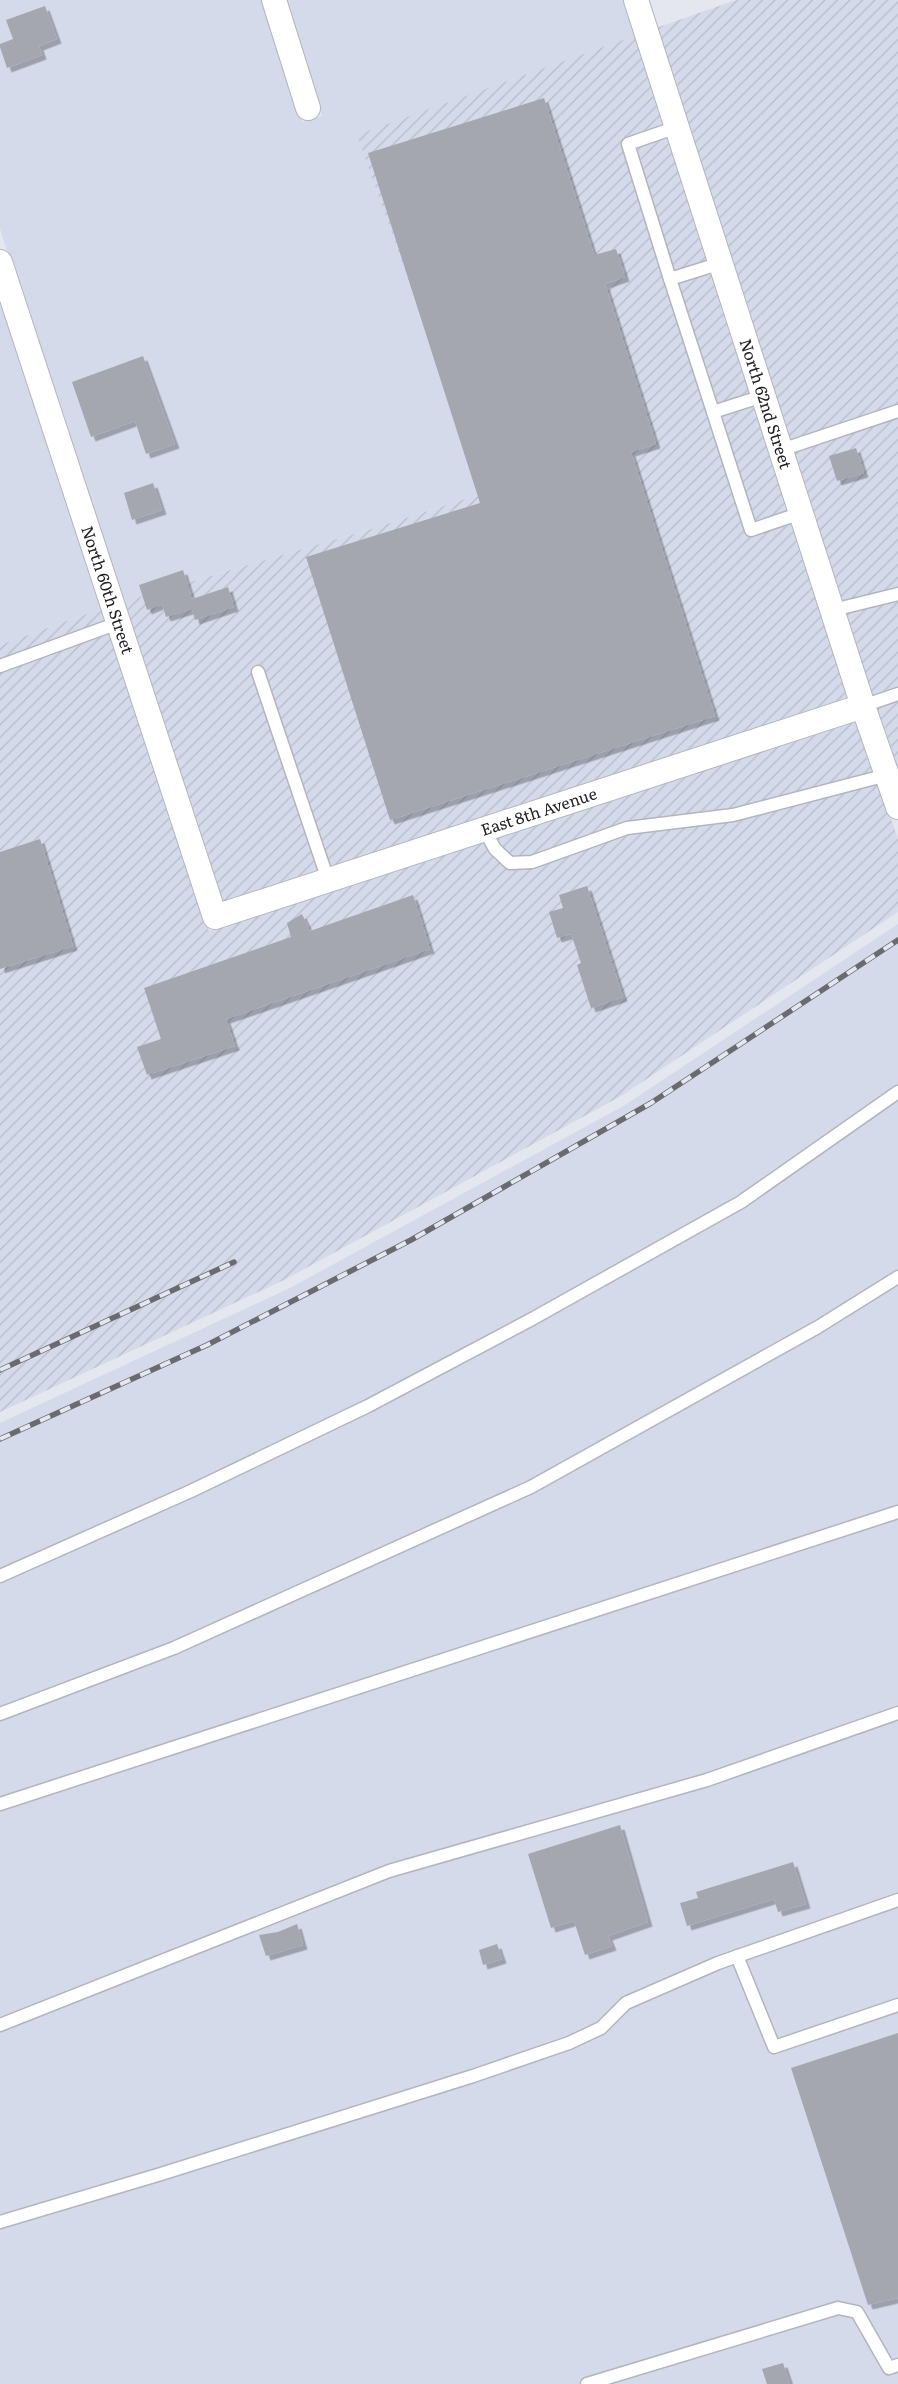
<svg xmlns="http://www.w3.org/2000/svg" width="898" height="2384" viewBox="0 0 898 2384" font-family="Literata,serif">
<defs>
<pattern id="industrial-furrows" width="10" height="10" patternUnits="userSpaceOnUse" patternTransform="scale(1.25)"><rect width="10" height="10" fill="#d5daea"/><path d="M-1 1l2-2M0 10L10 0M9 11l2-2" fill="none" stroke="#b7bbc9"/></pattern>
<filter id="shadow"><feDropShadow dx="4.5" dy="4.5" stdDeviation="0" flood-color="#0004"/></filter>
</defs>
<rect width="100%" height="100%" fill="#e4e6f0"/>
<g fill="#d5daea">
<path d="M0,0H264L302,122L322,116L285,0H625L637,35L484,493L368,530L122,602L0,229Z"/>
<path d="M0,295L103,608L0,645Z"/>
<path d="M898,924V2384H0V1423L290,1288L625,1105Z"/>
</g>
<g fill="url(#industrial-furrows)">
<path d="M736,0H898V775L656,28Z"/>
<path d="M637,35L850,698L221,902L122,602L368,530L484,493L357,135Z"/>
<path d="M103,608L209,931L857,720L898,839V912L621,1096L286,1279L0,1412V645Z"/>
</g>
<g fill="#a5a7b0" filter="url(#shadow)">
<path d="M45,6L57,39L39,46L42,55L7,68L0,47V44L13,39L6,20Z"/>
<path d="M544,98L594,255L616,249L625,277L605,284L656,444L631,452L715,716L390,820L306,557L480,503L368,153Z"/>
<path d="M143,356L175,444L146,454L135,421L91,437L72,382Z"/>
<path d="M856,448L864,473L837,481L829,456Z"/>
<path d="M153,483L162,510L132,520L124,493Z"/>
<path d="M183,570L192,599L228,587L234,607L195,620L192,609L166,617L162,604L147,610L139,585Z"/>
<path d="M40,839L73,946L0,969V852Z"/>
<path d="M587,886L623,997L591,1008L577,965L581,963L571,934L557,938L549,912L563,908L559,895Z"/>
<path d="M413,895L430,949L226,1019L235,1046L147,1075L137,1047L161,1039L144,988L291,937L287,923L302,914L310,931Z"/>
<path d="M620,1825L648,1922L608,1936L612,1946L585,1955L574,1921L551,1928L528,1854Z"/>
<path d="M793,1862L806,1904L778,1912L774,1899L687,1926L680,1903L698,1898L696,1892Z"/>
<path d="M297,1924L303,1945L266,1956L259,1935L278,1932Z"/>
<path d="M497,1944L502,1959L483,1965L479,1950Z"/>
<path d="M898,2033V2298L868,2305L791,2068Z"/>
<path d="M783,2363L790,2384H767L762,2369Z"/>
</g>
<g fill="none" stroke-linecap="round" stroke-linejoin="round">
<g stroke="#b3b5be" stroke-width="15">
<g id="service">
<path d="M670,279L628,144L677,127"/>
<path d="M763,396L713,412L751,530L801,513"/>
<path d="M713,412L670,279L721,263"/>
<path d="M781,450L898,411"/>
<path d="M833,610L898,594"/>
<path d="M0,666L118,623"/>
<path d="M258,672L328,880"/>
<path d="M863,706L898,694"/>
<path d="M484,829L495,849L510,863L532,862L627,828L733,815L887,775"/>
<path d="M0,1576L191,1491L368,1406L532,1319L741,1202L898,1092"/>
<path d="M0,1714L174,1648L531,1487L818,1327L898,1277"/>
<path d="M0,1804L898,1512"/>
<path d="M737,1956L774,2047L898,2005"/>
<path d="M0,2025L389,1871L707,1780L898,1713"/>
<path d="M0,2222L161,2174L473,2076L569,2043L601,2028L626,2003L718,1963L898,1900"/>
<path d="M587,2384L838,2308L857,2312L889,2368L898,2365"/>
</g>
</g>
<g stroke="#b3b5be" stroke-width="26">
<g id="minor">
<path d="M274,0L308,108"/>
<path id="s1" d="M636,0L863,706L898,807"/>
<path id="s2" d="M0,262L215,917L863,706"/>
</g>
</g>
<use href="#service" stroke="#fff" stroke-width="12"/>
<use href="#minor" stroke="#fff" stroke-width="24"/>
<g stroke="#6a6b71" stroke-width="5.5">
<g id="rail">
<path d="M0,1370L234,1262"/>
<path d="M0,1439L207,1345L411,1240L651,1103L898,940"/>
</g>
</g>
<use href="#rail" stroke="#e4e6f0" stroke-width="4" stroke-dasharray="11" stroke-linecap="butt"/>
</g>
<g text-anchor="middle" stroke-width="4" stroke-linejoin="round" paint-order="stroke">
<g font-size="16" fill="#212226" stroke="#e4e6f0">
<text dy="6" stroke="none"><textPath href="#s1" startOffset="424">North 62nd Street</textPath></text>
<text dy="6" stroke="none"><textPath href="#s2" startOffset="345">North 60th Street</textPath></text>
<text dy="6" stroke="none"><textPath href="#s2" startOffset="1030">East 8th Avenue</textPath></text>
</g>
</g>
</svg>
